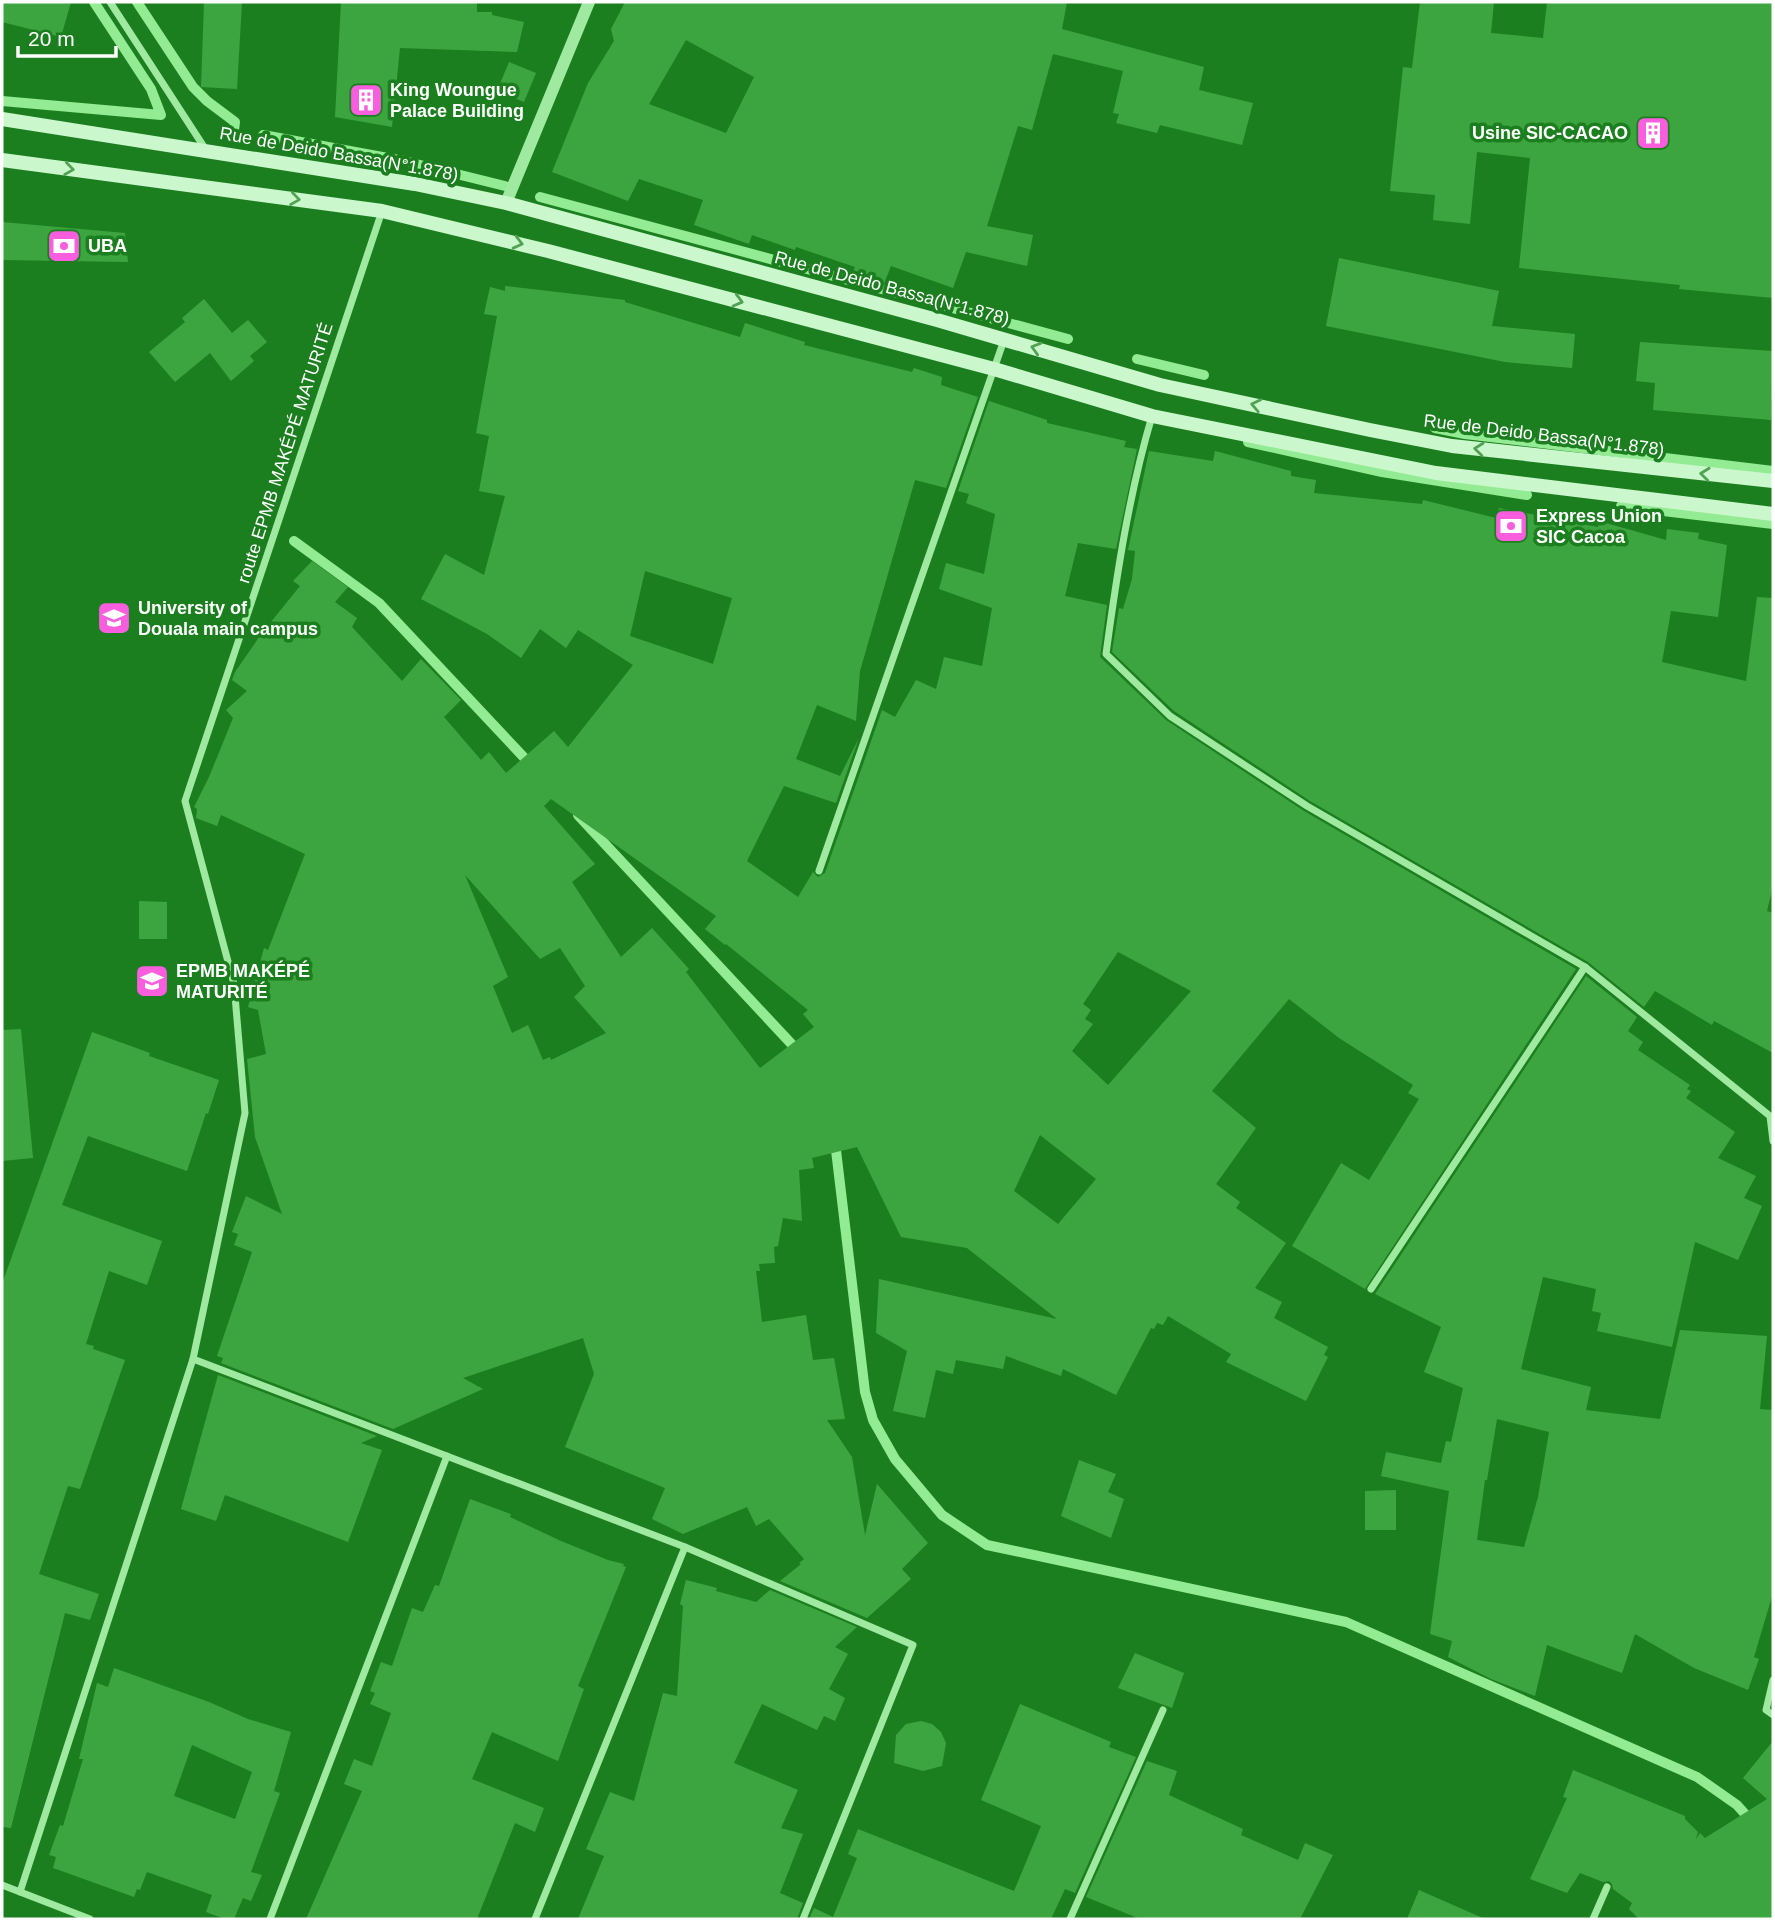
<svg xmlns="http://www.w3.org/2000/svg" width="1775" height="1921" viewBox="0 0 1775 1921" font-family="Helvetica,sans-serif">
<rect width="100%" height="100%" fill="#1c7f1f"/>
<g fill="none" stroke-linecap="round" stroke-linejoin="round">
<g stroke="#93eb93" stroke-width="10">
<path d="M137,2L193,87L207,101L235,122L234,130"/>
<path d="M2,101L161,115L151,89L94,2"/>
<path d="M263,135L404,161L505,186"/>
<path d="M540,197L1068,339"/>
<path d="M1137,359L1204,375"/>
<path d="M1435,428L1465,434L1773,471"/>
<path d="M1248,442L1382,472L1527,495"/>
<path d="M1621,506L1773,524"/>
<path d="M294,541L379,603L532,766"/>
<path d="M578,815L799,1052"/>
<path d="M835,1142L865,1392L873,1420L895,1459L942,1515L987,1545L1346,1622L1697,1777L1737,1805L1753,1823"/>
</g>
</g>
<g fill="#3da53f" fill-rule="evenodd">
<path d="M2,2H71L61,37L2,22Z"/>
<path d="M204,2H242L237,89L201,87Z"/>
<path d="M341,2H477V12H492V15L524,22L517,52L400,48L392,127L335,117Z"/>
<path d="M625,2H1067L1062,29L1204,67L1199,90L1253,103L1242,145L1160,125L1157,133L1116,123L1119,114L1113,113L1123,71L1053,54L1032,130L1018,126L987,226L1033,235L1027,266L966,252L953,288L891,266L884,284L851,276L855,267L796,247L795,250L752,235L749,244L694,225L703,200L639,179L628,201L552,172L588,83L614,41L611,29ZM686,40L754,77L726,133L649,104Z"/>
<path d="M1420,2H1494L1491,33L1543,38L1547,2H1773V298L1679,289L1680,285L1519,268L1530,158L1477,152L1470,224L1433,220L1435,195L1390,191L1403,67L1412,68Z"/>
<path d="M509,62L536,73L524,102L497,91Z"/>
<path d="M2,222L125,233L128,262L2,260Z"/>
<path d="M1339,258L1499,291L1492,326L1575,334L1572,368L1505,362L1326,326Z"/>
<path d="M505,286L625,300V302L740,337L745,323L805,342L804,345L912,372L914,368L942,377L941,385L978,397L946,488L915,480L860,671L856,721L817,705L796,759L840,776L859,738L836,803L784,786L747,861L798,897L813,872L818,877L825,873L882,710L895,717L916,680L936,689L944,657L982,666L992,608L939,589L946,563L984,574L995,514L966,503L969,494L958,491L989,401L1047,420V423L1126,441L1124,447L1137,449L1116,549L1078,543L1065,596L1107,605L1100,657L1166,720L1304,811L1576,969L1365,1289L1292,1246L1341,1163L1369,1180L1419,1099L1408,1093L1413,1085L1339,1038L1289,999L1212,1091L1256,1128L1216,1184L1240,1202L1236,1208L1286,1243L1255,1288L1282,1302L1274,1318L1328,1347L1324,1355L1328,1357L1306,1401L1226,1362L1231,1354L1168,1316L1163,1325L1157,1323L1154,1329L1151,1328L1116,1395L1063,1369L1061,1376L1006,1356L1003,1369L956,1360L953,1374L936,1370L925,1418L893,1411L907,1351L876,1333L879,1279L1057,1319L967,1248L901,1237L857,1147L812,1158L814,1168L799,1170L802,1221L783,1218L778,1246L774,1247L775,1263L759,1264L760,1271H756L762,1322L806,1315L813,1360L834,1358L845,1419L827,1420L852,1457L865,1535L877,1484L928,1543L902,1569L911,1579L867,1618L780,1581L801,1564L799,1563L804,1559L769,1519L756,1526L747,1507L683,1534L652,1519L665,1488L565,1447L594,1374L583,1338L463,1378L483,1389L393,1429L221,1363L223,1358L217,1356L252,1252L234,1245L238,1234L232,1232L246,1196L282,1214L255,1137L247,1059L266,1054L258,1010L248,1007L264,948L268,950L305,854L221,815L217,826L196,818L197,809L194,807L209,777L233,718L226,710L247,691L232,680L235,672L262,633L300,586L293,581L312,561L348,587L335,602L357,618L352,627L402,681L421,659L461,700L444,717L481,760L489,752L506,773L554,731L568,747L633,665L578,630L566,648L540,629L521,658L487,634L421,599L445,554L484,575L505,496L479,491L489,436L476,433L497,316L484,314L490,287L505,291ZM645,571L732,598L713,664L630,636ZM551,799L716,916L705,929L725,945L726,944L808,1010L803,1014L814,1027L760,1068L686,972L689,969L652,928L621,957L572,882L595,864L544,806ZM465,875L540,959L560,948L585,986L574,997L606,1033L551,1060L550,1057L543,1060L528,1025L512,1033L493,986L508,977ZM1118,952L1191,991L1108,1085L1072,1051L1093,1024L1085,1019L1091,1010L1083,1004ZM1040,1135L1096,1179L1058,1224L1014,1191Z"/>
<path d="M204,299L232,333L248,320L267,342L250,356L254,361L231,381L210,353L175,382L149,352L185,322L182,318Z"/>
<path d="M1640,342L1773,351L1771,420L1653,410L1655,383L1636,381Z"/>
<path d="M1149,451L1213,461L1215,451L1291,471V476L1316,480L1314,493L1422,504L1423,500L1496,518L1499,508L1598,527L1599,521L1666,540L1667,529L1699,533L1698,539L1727,545L1718,617L1671,611L1662,662L1746,681L1757,597L1773,598V886L1767,911L1773,913V1053L1714,1021L1712,1025L1655,991L1644,1007L1588,962L1310,801L1174,711L1112,652L1119,608L1123,609L1132,579L1135,551L1128,550Z"/>
<path d="M139,901L167,902V939H139Z"/>
<path d="M1586,976L1637,1017L1628,1031L1643,1042L1638,1050L1690,1085L1687,1089L1691,1091L1686,1098L1735,1132L1718,1158L1756,1176L1744,1198L1762,1206L1738,1260L1695,1242L1672,1347L1597,1331L1601,1313L1592,1311L1596,1289L1543,1277L1521,1369L1591,1387L1586,1410L1660,1419L1680,1330L1767,1336L1760,1409L1773,1410V1593L1754,1657L1759,1659L1748,1690L1694,1668L1635,1634L1622,1673L1547,1645L1535,1696L1491,1679L1448,1657L1452,1641L1430,1634L1449,1491L1381,1476L1386,1452L1441,1463L1446,1441L1451,1442L1463,1388L1424,1372L1441,1327L1375,1294ZM1497,1419L1549,1432L1538,1497L1524,1547L1477,1540L1485,1480H1487Z"/>
<path d="M21,1029L33,1158L2,1161V1030Z"/>
<path d="M92,1032L150,1053L149,1056L219,1080L208,1114L206,1113L187,1171L88,1136L62,1205L162,1241L147,1285L109,1271L86,1344L94,1346L93,1349L125,1360L80,1489L68,1486L39,1574L99,1594L90,1620L65,1613L11,1828L2,1827V1284Z"/>
<path d="M218,1375L377,1436L361,1443L382,1450L348,1542L225,1495L216,1521L181,1509Z"/>
<path d="M1079,1460L1116,1474L1108,1492L1124,1499L1111,1538L1061,1516Z"/>
<path d="M1396,1490V1530H1365V1491Z"/>
<path d="M470,1499L511,1514L510,1517L561,1541L608,1560L624,1564L623,1566L626,1567L578,1686L584,1689L558,1761L492,1732L472,1779L544,1808L535,1832L515,1823L477,1919H306L362,1791L344,1784L354,1759L372,1766L391,1713L370,1704L375,1693L370,1691L381,1662L392,1666L412,1608L423,1612L435,1585L439,1586Z"/>
<path d="M686,1580L717,1588L716,1591L756,1602L770,1590L857,1627L835,1647L848,1654L829,1689L845,1698L835,1721L824,1716L817,1730L762,1704L734,1763L798,1790L781,1828L803,1834L780,1893L803,1903L797,1919H578L604,1856L586,1849L610,1792L634,1801L663,1693L677,1696L683,1606L680,1604Z"/>
<path d="M1135,1653L1184,1673L1172,1708L1118,1688Z"/>
<path d="M114,1668L209,1702L248,1719L291,1732L274,1791L280,1793L251,1872L262,1875L251,1901L243,1898L234,1919H225L206,1912L212,1895L147,1872L140,1890L137,1889L134,1897L53,1868L56,1857L49,1855L60,1825L63,1826L83,1759H79L97,1683L108,1687ZM192,1745L252,1772L235,1819L174,1796Z"/>
<path d="M1020,1704L1111,1742L1109,1747L1136,1757L1075,1893L1065,1889L1051,1919H809L814,1908L833,1917L857,1858L848,1854L858,1829L1014,1891L1041,1826L981,1800Z"/>
<path d="M921,1721L932,1724L941,1732L946,1743L942,1766L923,1771L894,1763L896,1735L906,1724Z"/>
<path d="M1773,1741V1919H1639L1629,1909L1632,1903L1613,1889L1612,1884L1609,1881L1603,1882L1580,1873L1567,1893L1530,1879L1567,1798L1563,1797L1573,1770L1685,1816V1819L1698,1832L1696,1839L1700,1833L1705,1838L1767,1799L1743,1778Z"/>
<path d="M1147,1761L1177,1771L1169,1795L1243,1829L1241,1835L1298,1860L1305,1843L1333,1855L1300,1919H1140L1086,1897Z"/>
<path d="M1419,1890L1485,1919H1407Z"/>
</g>
<g fill="none" stroke-linecap="round" stroke-linejoin="round">
<g stroke="#a0e9a1" stroke-width="7">
<path d="M110,2L206,150"/>
<path d="M1152,416C1129,494 1117,573 1106,654L1170,716L1307,806L1585,967L1770,1116L1773,1141"/>
<path d="M819,871L1004,340"/>
<path d="M1371,1289L1585,967"/>
<path d="M193,1359L685,1547L913,1645L803,1919"/>
<path d="M1773,1680L1766,1710L1773,1715"/>
<path d="M2,1885L90,1919"/>
<path d="M20,1892L193,1359L245,1113L234,984L185,801L382,211"/>
<path d="M270,1919L447,1456"/>
<path d="M535,1919L685,1547"/>
<path d="M1070,1919L1163,1710"/>
<path d="M1593,1919L1607,1887"/>
</g>
<path stroke="#a0e9a1" stroke-width="12" d="M506,203L589,2"/>
<g stroke="#cbf7cc" stroke-width="14">
<path d="M2,119L415,184L506,203L937,320L1160,385L1370,430L1452,446L1773,481"/>
<path d="M2,160L382,211L548,251L994,369L1152,416L1436,473L1773,514"/>
</g>
</g>
<defs><path id="oneway-chevron" d="M-2-3.5L2.5 0L-2 3.5" fill="none" stroke-width="1.6" stroke-linecap="round" stroke-linejoin="round" transform="scale(1.75)"/></defs>
<g stroke="#51a353">
<use href="#oneway-chevron" transform="translate(69 169) rotate(8)"/>
<use href="#oneway-chevron" transform="translate(295 199) rotate(8)"/>
<use href="#oneway-chevron" transform="translate(518 243) rotate(14)"/>
<use href="#oneway-chevron" transform="translate(738 301) rotate(15)"/>
<use href="#oneway-chevron" transform="translate(1036 348) rotate(-164)"/>
<use href="#oneway-chevron" transform="translate(1256 405) rotate(-168)"/>
<use href="#oneway-chevron" transform="translate(1479 449) rotate(-174)"/>
<use href="#oneway-chevron" transform="translate(1705 474) rotate(-174)"/>
</g>
<defs>
<g id="building-square" transform="scale(1.75)"><rect x="-9" y="-9" width="18" height="18" rx="4" fill="#f95ede" stroke="#1c7f1f"/><path d="M-4-6H4V6H1V3H-1V6H-4ZM-2.5-4.3h1.7v1.8h-1.7ZM.8-4.3h1.7v1.8H.8ZM-2.5-1h1.7V.8h-1.7ZM.8-1h1.7V.8H.8Z" fill="#fff"/></g>
<g id="bank-square" transform="scale(1.75)"><rect x="-9" y="-9" width="18" height="18" rx="4" fill="#f95ede" stroke="#1c7f1f"/><path d="M-6-4H6V4H-6ZM0-2.3a2.3 2.3 0 1 0 0 4.6a2.3 2.3 0 1 0 0-4.6Z" fill="#fff"/></g>
<g id="university-square" transform="scale(1.75)"><rect x="-9" y="-9" width="18" height="18" rx="4" fill="#f95ede" stroke="#1c7f1f"/><path d="M0-5L7-2L0 1L-7-2ZM-4 1L0 2.5L4 1V4Q0 6-4 4Z" fill="#fff"/></g>
<g id="school-square" transform="scale(1.75)"><rect x="-9" y="-9" width="18" height="18" rx="4" fill="#f95ede" stroke="#1c7f1f"/><path d="M0-5L7-2L0 1L-7-2ZM-4 1L0 2.5L4 1V4Q0 6-4 4Z" fill="#fff"/></g>
</defs>
<g fill-rule="evenodd">
<use href="#building-square" x="366" y="100"/>
<use href="#building-square" x="1653" y="133"/>
<use href="#bank-square" x="64" y="246"/>
<use href="#bank-square" x="1511" y="526"/>
<use href="#university-square" x="114" y="618"/>
<use href="#school-square" x="152" y="981"/>
</g>
<g text-anchor="middle" stroke-width="7" stroke-linejoin="round" paint-order="stroke">
<g font-size="18" font-weight="bold" fill="#fff" stroke="#1c7f1f" text-anchor="start">
<text x="390" y="96">King Woungue<tspan x="390" dy="21">Palace Building</tspan></text>
<text x="1628" y="139" text-anchor="end">Usine SIC-CACAO</text>
<text x="88" y="252">UBA</text>
<text x="1536" y="522">Express Union<tspan x="1536" dy="21">SIC Cacoa</tspan></text>
<text x="138" y="614">University of<tspan x="138" dy="21">Douala main campus</tspan></text>
<text x="176" y="977">EPMB MAKÉPÉ<tspan x="176" dy="21">MATURITÉ</tspan></text>
</g>
<g font-size="18" fill="#fff" stroke="#1c7f1f">
<text transform="translate(339 154) rotate(10)" y="6">Rue de Deido Bassa(N°1.878)</text>
<text transform="translate(892 288) rotate(15)" y="6">Rue de Deido Bassa(N°1.878)</text>
<text transform="translate(1544 435) rotate(7)" y="6">Rue de Deido Bassa(N°1.878)</text>
<text transform="translate(285 453) rotate(-72)" y="6">route EPMB MAKÉPÉ MATURITÉ</text>
</g>
</g>
<rect width="1775" height="1921" fill="none" stroke="#ffffff" stroke-width="7"/>
<path d="M18 46v10h98v-10" fill="none" stroke="#ffffff" stroke-width="3.5"/>
<text x="28" y="46" font-size="21" fill="#ffffff" stroke="#1c7f1f" stroke-width="5" paint-order="stroke">20 m</text>
</svg>
